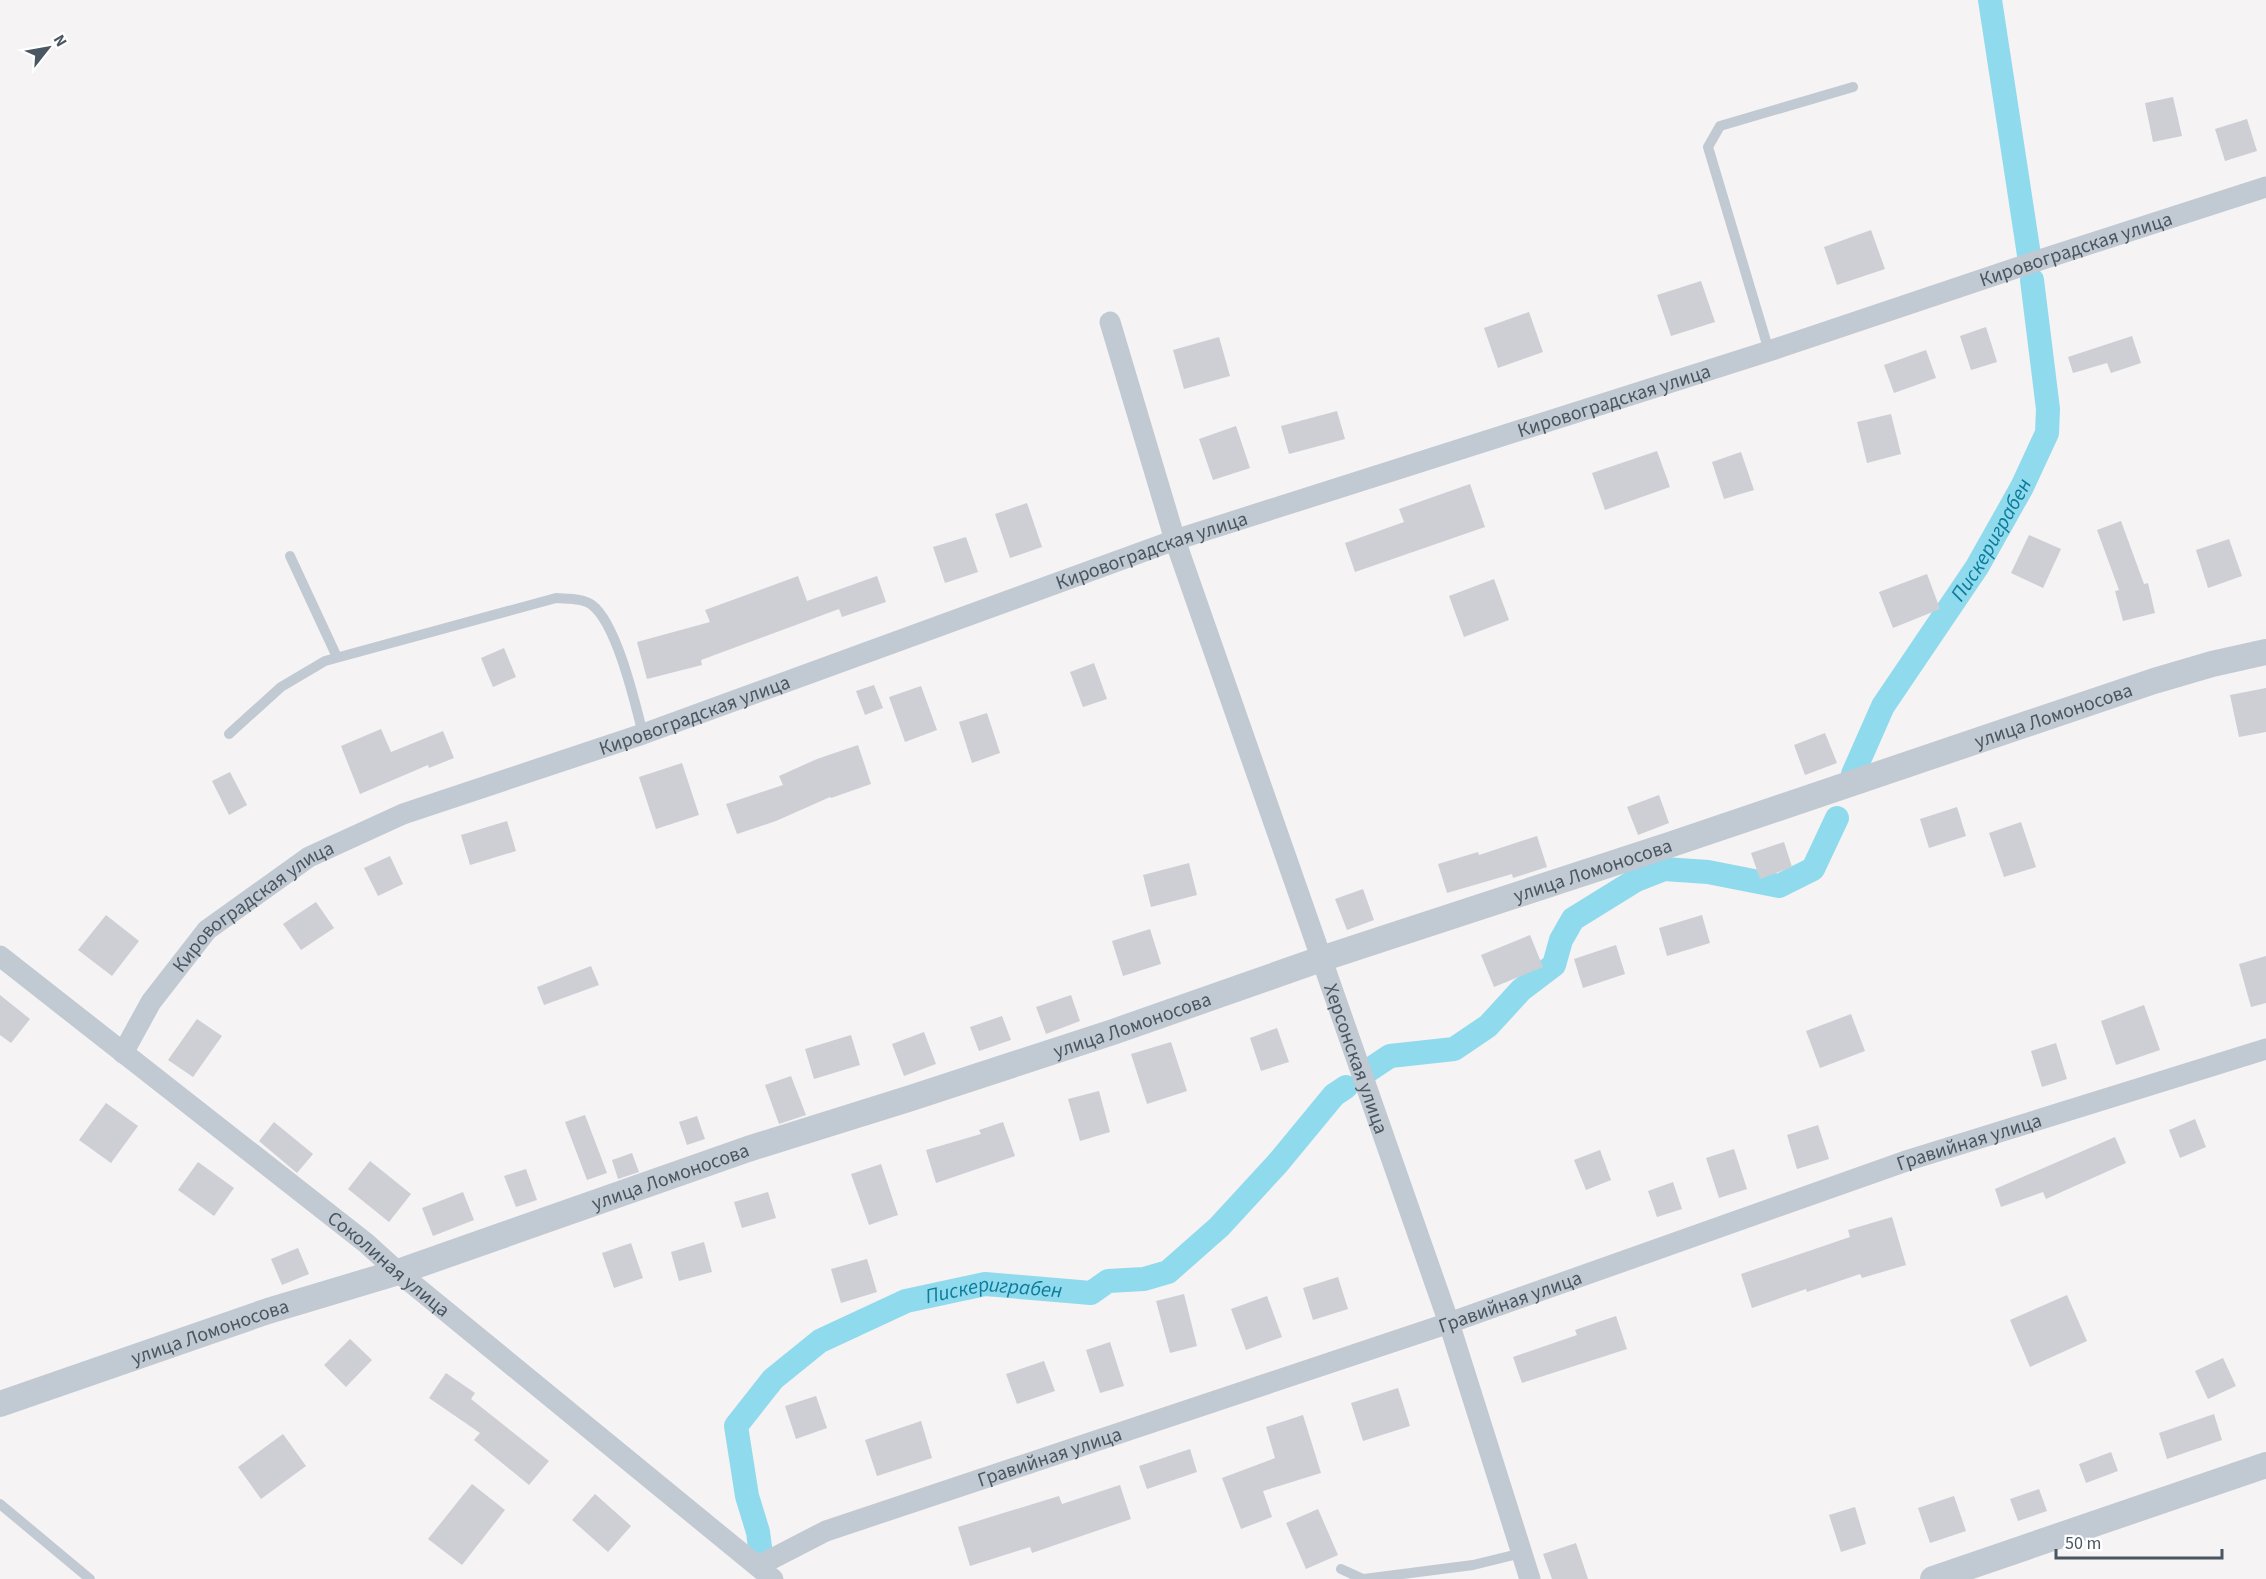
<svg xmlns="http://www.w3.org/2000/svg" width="2266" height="1579" viewBox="0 0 2266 1579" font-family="'Source Sans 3',sans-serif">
<rect width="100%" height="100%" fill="#f5f3f3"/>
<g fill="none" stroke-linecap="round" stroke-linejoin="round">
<g stroke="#90daee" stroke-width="24">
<path d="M1990,0L2029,255"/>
<path id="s1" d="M1853,774L1883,706L1977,567L2022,487L2047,433L2048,409L2032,280"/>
<path d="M1366,1072L1390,1056L1454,1049L1488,1026L1521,990L1554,965L1561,940L1573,919L1636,880L1664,869L1708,872L1779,886L1813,869L1837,818"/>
<path id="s2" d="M761,1555L758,1532L747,1496L736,1426L773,1379L820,1341L906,1301L985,1284L1091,1293L1108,1281L1144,1279L1168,1272L1219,1227L1277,1164L1334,1095L1346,1087"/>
</g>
</g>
<g fill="#cdcfd5">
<path d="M2173,97L2182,136L2153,142L2145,103Z"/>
<path d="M2247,119L2257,151L2225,161L2215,129Z"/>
<path d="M1871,230L1885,269L1837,285L1824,247Z"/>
<path d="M1701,281L1715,322L1671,336L1657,295Z"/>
<path d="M1529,312L1543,352L1498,368L1484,328Z"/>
<path d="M1986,327L1997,362L1971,370L1960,336Z"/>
<path d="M2132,336L2141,363L2111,373L2107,363L2073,373L2068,357Z"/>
<path d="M1219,337L1230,376L1184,389L1173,350Z"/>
<path d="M1926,350L1936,378L1894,393L1884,365Z"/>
<path d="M1337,411L1345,439L1289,454L1281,426Z"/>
<path d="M1891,414L1901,454L1867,463L1857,422Z"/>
<path d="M1236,426L1250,468L1213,480L1199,439Z"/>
<path d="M1657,451L1670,487L1605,510L1592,473Z"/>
<path d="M1741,452L1754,490L1724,499L1712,462Z"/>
<path d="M1470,484L1485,527L1355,572L1345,543L1404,522L1399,509Z"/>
<path d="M1027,503L1042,547L1010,558L995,514Z"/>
<path d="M2121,521L2144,584L2148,583L2155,613L2123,621L2115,591L2119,590L2097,530Z"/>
<path d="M2029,535L2061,549L2043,588L2011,573Z"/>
<path d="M966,537L978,572L945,583L933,547Z"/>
<path d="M2229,539L2242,576L2208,588L2196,550Z"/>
<path d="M1927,574L1940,609L1893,628L1879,592Z"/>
<path d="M798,576L807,601L877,576L886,602L842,617L839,609L701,660L702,665L647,679L637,642L710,622L705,610Z"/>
<path d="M1494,579L1509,620L1464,637L1449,596Z"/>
<path d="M504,648L516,677L493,687L481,658Z"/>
<path d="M1094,663L1107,699L1083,707L1070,672Z"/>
<path d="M874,685L883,708L865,715L856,691Z"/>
<path d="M921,686L937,730L905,742L889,697Z"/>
<path d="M2266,688V732L2239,737L2230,695Z"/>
<path d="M987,713L1000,753L972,763L959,722Z"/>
<path d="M381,729L391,752L443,731L454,758L429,768L428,765L360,794L341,746Z"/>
<path d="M1825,733L1837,763L1805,775L1794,745Z"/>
<path d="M858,745L871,784L831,798L830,797L776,821L737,834L726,804L783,785L779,776L817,759Z"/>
<path d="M682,763L699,815L656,829L639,777Z"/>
<path d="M230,772L247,805L229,815L212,781Z"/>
<path d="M1659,795L1669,823L1638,835L1627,807Z"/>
<path d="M1957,807L1966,836L1929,848L1920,819Z"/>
<path d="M507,821L516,851L470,865L461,835Z"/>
<path d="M2021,822L2036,867L2004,877L1989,833Z"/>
<path d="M1537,836L1547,867L1513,878L1512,874L1447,893L1438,864L1478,852L1479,855Z"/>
<path d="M1784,842L1792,867L1760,879L1751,853Z"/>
<path d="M390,856L403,884L378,896L364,868Z"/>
<path d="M1189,863L1197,895L1151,907L1143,875Z"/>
<path d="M1363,889L1374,920L1347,930L1335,899Z"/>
<path d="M316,902L334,928L301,950L283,924Z"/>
<path d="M106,915L139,941L112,976L78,950Z"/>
<path d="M1702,915L1710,943L1667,956L1659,928Z"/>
<path d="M1150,929L1161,964L1123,976L1112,941Z"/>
<path d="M1530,935L1543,967L1494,987L1481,955Z"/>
<path d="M1616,945L1625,974L1583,988L1574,959Z"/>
<path d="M2266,956V1003L2251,1007L2239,964Z"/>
<path d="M591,966L599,985L544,1005L537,987Z"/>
<path d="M0,995L30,1019L11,1043L0,1035Z"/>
<path d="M1071,995L1080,1021L1046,1034L1036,1007Z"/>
<path d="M2144,1005L2160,1050L2116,1065L2101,1021Z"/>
<path d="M1851,1014L1865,1051L1820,1068L1806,1031Z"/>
<path d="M1002,1016L1011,1040L979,1051L970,1027Z"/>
<path d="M197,1019L222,1036L193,1077L168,1060Z"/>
<path d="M1277,1028L1289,1062L1261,1071L1250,1038Z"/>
<path d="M924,1032L936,1064L904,1076L892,1044Z"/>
<path d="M851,1035L860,1065L814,1079L805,1049Z"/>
<path d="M1171,1042L1187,1091L1147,1104L1131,1054Z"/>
<path d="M2056,1043L2067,1079L2042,1087L2031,1051Z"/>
<path d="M791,1076L806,1115L779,1124L765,1085Z"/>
<path d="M1099,1091L1110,1132L1080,1141L1068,1099Z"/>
<path d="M106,1103L138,1126L111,1163L79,1140Z"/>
<path d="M585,1115L607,1173L587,1180L565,1122Z"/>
<path d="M697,1116L705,1139L687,1145L679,1122Z"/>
<path d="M2195,1119L2206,1147L2180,1158L2169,1130Z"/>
<path d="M274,1122L313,1154L297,1173L259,1141Z"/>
<path d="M1003,1122L1015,1156L936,1183L926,1150L981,1134L979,1130Z"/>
<path d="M1818,1125L1829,1159L1797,1169L1787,1135Z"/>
<path d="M2115,1137L2126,1163L2046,1199L2043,1192L2001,1207L1995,1189Z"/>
<path d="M1734,1149L1747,1189L1719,1198L1706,1158Z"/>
<path d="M1600,1150L1611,1180L1586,1190L1574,1160Z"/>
<path d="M632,1153L639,1172L618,1179L612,1160Z"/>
<path d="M370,1161L411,1194L389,1222L348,1189Z"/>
<path d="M198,1162L234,1188L214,1216L178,1190Z"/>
<path d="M881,1164L898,1215L869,1225L851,1174Z"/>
<path d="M526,1169L537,1200L516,1207L504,1176Z"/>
<path d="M1673,1182L1682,1209L1657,1217L1648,1191Z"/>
<path d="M463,1192L474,1220L433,1236L422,1208Z"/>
<path d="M768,1192L776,1218L742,1228L734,1202Z"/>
<path d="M1892,1217L1906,1265L1862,1278L1860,1274L1807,1292L1806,1289L1752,1308L1741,1274L1850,1237L1848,1230Z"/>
<path d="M704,1242L712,1272L679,1281L671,1252Z"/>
<path d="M631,1243L643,1278L614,1288L602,1253Z"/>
<path d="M298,1248L309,1274L282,1285L271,1259Z"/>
<path d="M867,1259L877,1292L841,1303L831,1269Z"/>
<path d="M1338,1277L1348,1309L1313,1320L1303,1288Z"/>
<path d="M1184,1294L1197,1346L1170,1353L1156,1301Z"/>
<path d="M2067,1295L2087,1341L2030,1367L2010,1320Z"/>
<path d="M1267,1296L1282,1337L1246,1350L1231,1309Z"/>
<path d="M1616,1316L1627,1349L1522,1383L1513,1357L1577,1335L1575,1330Z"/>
<path d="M350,1339L372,1360L346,1387L324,1365Z"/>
<path d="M1110,1342L1124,1386L1100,1393L1086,1350Z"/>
<path d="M2223,1358L2236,1386L2208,1399L2195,1371Z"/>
<path d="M1044,1361L1055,1391L1017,1404L1006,1374Z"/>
<path d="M446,1373L475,1393L471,1399L549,1461L529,1485L474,1440L480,1433L429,1398Z"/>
<path d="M1398,1388L1410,1426L1363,1441L1351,1403Z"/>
<path d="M816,1396L827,1428L796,1439L785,1406Z"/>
<path d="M2214,1414L2222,1440L2167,1459L2159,1433Z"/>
<path d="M1303,1415L1321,1473L1263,1491L1272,1517L1241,1529L1222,1478L1275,1458L1266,1427Z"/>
<path d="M921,1421L932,1458L877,1476L865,1440Z"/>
<path d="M283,1434L306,1466L261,1499L238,1467Z"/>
<path d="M1190,1449L1197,1472L1147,1489L1139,1466Z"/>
<path d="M2111,1452L2118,1471L2086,1483L2079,1464Z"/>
<path d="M472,1484L505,1510L462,1565L428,1539Z"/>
<path d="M1120,1485L1131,1519L1032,1553L1030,1547L970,1566L958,1527L1059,1496L1062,1504Z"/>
<path d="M2039,1489L2047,1511L2018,1521L2010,1499Z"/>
<path d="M595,1494L631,1526L608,1552L572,1520Z"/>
<path d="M1954,1496L1966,1531L1930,1543L1918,1508Z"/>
<path d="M1855,1507L1866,1544L1841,1552L1829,1515Z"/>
<path d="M1318,1509L1338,1555L1306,1569L1286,1523Z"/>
<path d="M1576,1543L1588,1579H1552L1543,1554Z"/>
</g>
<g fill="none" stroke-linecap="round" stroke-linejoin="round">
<g stroke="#c1cad2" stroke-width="10">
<path d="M1769,351L1708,147L1720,126L1853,87"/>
<path d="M290,556L337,657"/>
<path d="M229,734L281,687L325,661L556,598C568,599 583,598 592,605C617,624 635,703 643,734"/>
<path d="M0,1504L90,1579"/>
<path d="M1341,1569L1363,1579"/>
<path d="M1364,1579L1473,1565L1522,1553"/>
</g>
<g stroke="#c1cad2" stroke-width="21">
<path id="s3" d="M1110,322L1175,540L1449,1323L1530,1579"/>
<path id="s4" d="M0,956L366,1243L398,1272L773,1579"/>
<path id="s5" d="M123,1053L151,1002L207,930L309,857L403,814L643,734L1175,540L1769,351L2043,259L2266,187"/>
<path id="s6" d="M758,1566L826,1531L1449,1323L1909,1160L2266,1049"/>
</g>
<g stroke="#c1cad2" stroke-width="26">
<path id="s7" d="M0,1404L268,1311L398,1272L748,1149L911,1098L1113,1032L1321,959L1672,844L2154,681L2212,664L2266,652"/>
<path d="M1933,1579L2266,1465"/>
</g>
</g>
<g text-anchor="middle" stroke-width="6" stroke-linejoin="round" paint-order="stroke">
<g font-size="20" fill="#4a5661" stroke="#fff">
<text dy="7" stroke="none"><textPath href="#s5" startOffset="2144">Кировоградская улица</textPath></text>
<text dy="7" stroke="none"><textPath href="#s5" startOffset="1658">Кировоградская улица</textPath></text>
<text dy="7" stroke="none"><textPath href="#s5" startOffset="1172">Кировоградская улица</textPath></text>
<text dy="7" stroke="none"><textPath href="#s5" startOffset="686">Кировоградская улица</textPath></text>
<text dy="7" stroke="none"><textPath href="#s7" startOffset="2166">улица Ломоносова</textPath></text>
<text dy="7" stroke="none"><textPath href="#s7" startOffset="1680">улица Ломоносова</textPath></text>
<text dy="7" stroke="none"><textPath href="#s5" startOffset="200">Кировоградская улица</textPath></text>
<text dy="7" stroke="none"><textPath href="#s7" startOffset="1194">улица Ломоносова</textPath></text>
<text dy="7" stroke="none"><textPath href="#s3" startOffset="777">Херсонская улица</textPath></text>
<text dy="7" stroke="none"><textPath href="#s6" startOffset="1284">Гравийная улица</textPath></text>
<text dy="7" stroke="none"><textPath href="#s7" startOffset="708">улица Ломоносова</textPath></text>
<text dy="7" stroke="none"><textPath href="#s4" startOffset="496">Соколиная улица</textPath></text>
<text dy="7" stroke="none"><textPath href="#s6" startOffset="798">Гравийная улица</textPath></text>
<text dy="7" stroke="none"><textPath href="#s7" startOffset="222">улица Ломоносова</textPath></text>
<text dy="7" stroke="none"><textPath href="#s6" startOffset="312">Гравийная улица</textPath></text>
</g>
<g font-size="21" font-style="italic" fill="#0c7c9b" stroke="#fff">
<text dy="7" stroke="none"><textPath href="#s1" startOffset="273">Пискериграбен</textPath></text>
<text dy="7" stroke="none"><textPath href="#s2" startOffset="436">Пискериграбен</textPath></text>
</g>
</g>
<g transform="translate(48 48) rotate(59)" stroke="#ffffff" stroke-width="4.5" paint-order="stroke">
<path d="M0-4.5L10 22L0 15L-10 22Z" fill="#4a5661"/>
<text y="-9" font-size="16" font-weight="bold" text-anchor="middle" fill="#4a5661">N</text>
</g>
<path d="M2056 1549v9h166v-9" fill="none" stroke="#4a5661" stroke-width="3"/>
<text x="2065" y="1549" font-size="18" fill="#4a5661" stroke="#ffffff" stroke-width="4.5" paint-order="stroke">50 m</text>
</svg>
